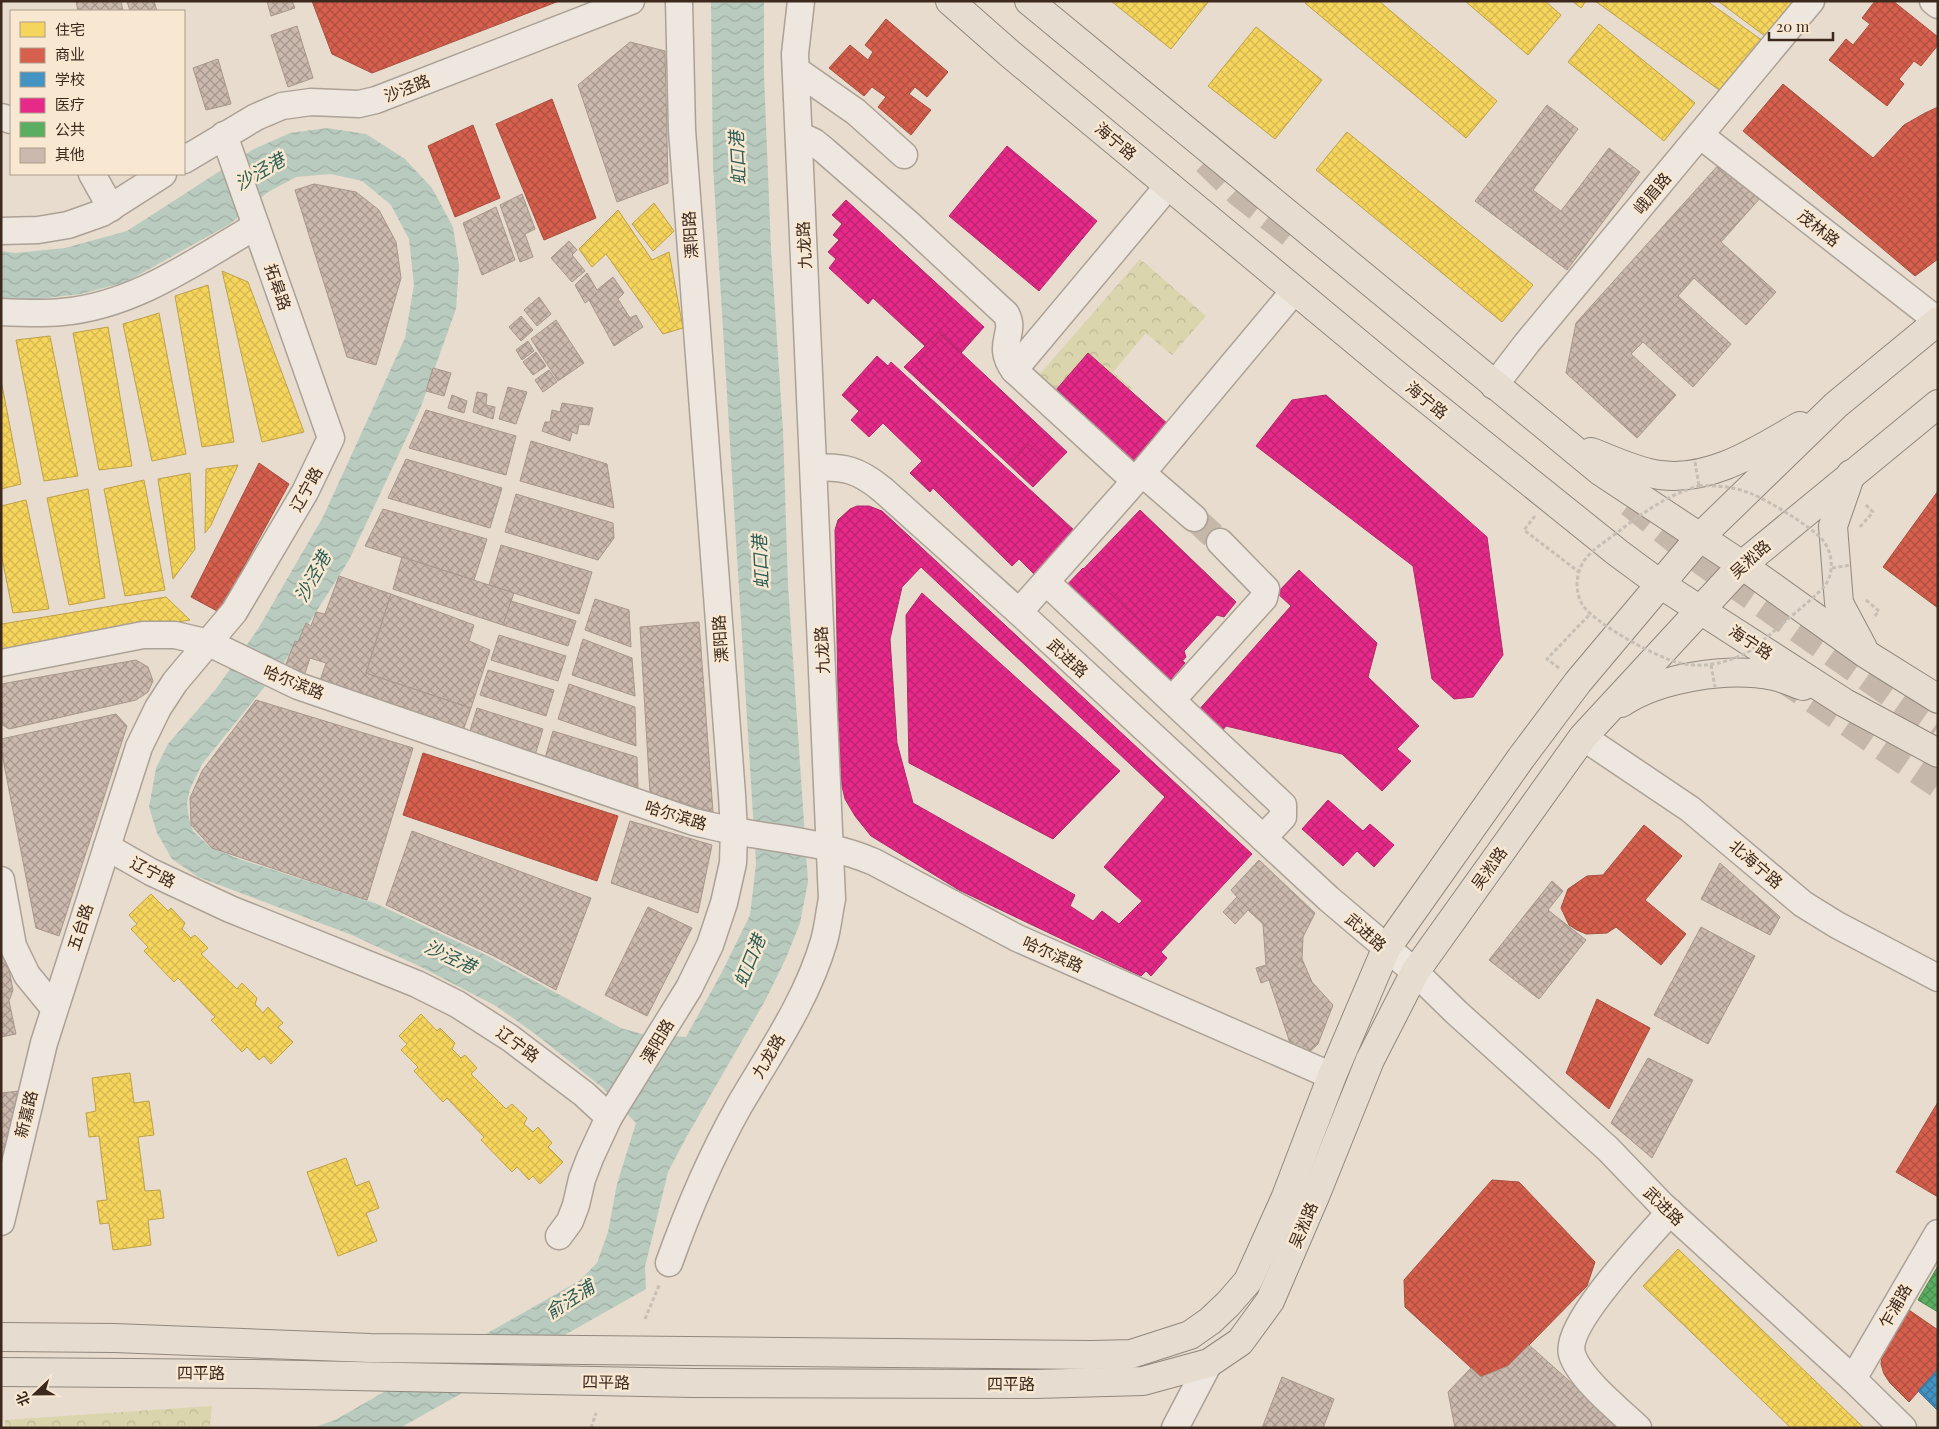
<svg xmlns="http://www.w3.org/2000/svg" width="1939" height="1429" viewBox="0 0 1939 1429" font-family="'Playfair Display','Noto Sans SC',serif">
<defs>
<pattern id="forest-crowns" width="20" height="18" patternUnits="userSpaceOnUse" patternTransform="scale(1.25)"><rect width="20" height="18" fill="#dbd5ae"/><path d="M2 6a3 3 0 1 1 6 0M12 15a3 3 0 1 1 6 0" fill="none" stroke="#bdb795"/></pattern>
<pattern id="water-waves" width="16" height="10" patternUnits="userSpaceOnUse" patternTransform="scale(1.25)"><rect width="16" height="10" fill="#b9cbbe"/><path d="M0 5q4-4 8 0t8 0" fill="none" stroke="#a0aea3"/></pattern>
<pattern id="homes-cross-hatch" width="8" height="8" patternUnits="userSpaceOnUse" patternTransform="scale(1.25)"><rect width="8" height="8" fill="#f6d55c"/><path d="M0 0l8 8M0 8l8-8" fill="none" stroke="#d4b750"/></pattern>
<pattern id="shops-cross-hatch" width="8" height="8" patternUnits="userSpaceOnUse" patternTransform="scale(1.25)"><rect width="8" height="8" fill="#d6604d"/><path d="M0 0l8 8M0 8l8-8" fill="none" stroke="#af4f3f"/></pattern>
<pattern id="schools-cross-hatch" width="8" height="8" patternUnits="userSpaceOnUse" patternTransform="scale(1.25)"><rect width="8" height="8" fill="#4393c3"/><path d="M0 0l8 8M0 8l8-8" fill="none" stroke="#39789e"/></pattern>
<pattern id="health-cross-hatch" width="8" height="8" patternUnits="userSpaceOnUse" patternTransform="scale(1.25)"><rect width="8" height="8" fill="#e7298a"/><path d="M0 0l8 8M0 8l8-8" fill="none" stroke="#bc2370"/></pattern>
<pattern id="public-cross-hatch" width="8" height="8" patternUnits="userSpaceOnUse" patternTransform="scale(1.25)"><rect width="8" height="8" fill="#5aae61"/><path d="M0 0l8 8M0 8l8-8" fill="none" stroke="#4c8e4f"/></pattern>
<pattern id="building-cross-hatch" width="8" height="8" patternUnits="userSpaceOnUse" patternTransform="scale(1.25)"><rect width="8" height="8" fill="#cbb9ae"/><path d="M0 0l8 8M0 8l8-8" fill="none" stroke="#a6968d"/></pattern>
</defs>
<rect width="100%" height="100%" fill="#e7dccd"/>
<g fill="url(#forest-crowns)">
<path d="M1140,259L1206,316L1172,355L1146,333L1113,372L1132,388L1091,435L1032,383Z"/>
<path d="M212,1406L210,1425L204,1428H5V1420Z"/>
</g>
<path fill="url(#water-waves)" d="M711,1H764V76L771,249L783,430L788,585L808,882L800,923L786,958L766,999L687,1136L668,1172L645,1267L646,1289L400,1428H312L335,1420L579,1281L597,1263L608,1232L617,1184L636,1123L603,1088L534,1033L496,1006L421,967L352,935L198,877L172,859L157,833L149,807L156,768L168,744L216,689L258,629L323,517L405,338L414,285L409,239L391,205L362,181L331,174L296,177L268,192L230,224L126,282L81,294L30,300L1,299V251L15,253L65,248L127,231L254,149L290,133L327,128L366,134L405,159L432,188L453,227L459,265L456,309L420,409L349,560L283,664L202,764L190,789L187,803L189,819L193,831L209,846L236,858L375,903L488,956L621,1028L642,1034L686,1037L722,972L750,915L756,864L713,167Z"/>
<g fill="url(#homes-cross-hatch)" stroke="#bea149">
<path d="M1111,1H1209L1171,49Z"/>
<path d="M1307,1H1379L1497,101L1466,138L1305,3Z"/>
<path d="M1465,1H1545L1561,15L1528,55Z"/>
<path d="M1572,1H1586L1581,8Z"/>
<path d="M1595,1H1707L1763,41L1725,94Z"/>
<path d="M1718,1H1803L1773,42Z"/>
<path d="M1599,24L1695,103L1664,141L1568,62Z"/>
<path d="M1256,27L1322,80L1275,139L1208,86Z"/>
<path d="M1347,132L1533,285L1502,322L1316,170Z"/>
<path d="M654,203L674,231L653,251L632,224Z"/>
<path d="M618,210L652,260L669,252L683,328L663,334L606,254L592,267L579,249Z"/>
<path d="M222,271L248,282L304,432L262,442Z"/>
<path d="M208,285L234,442L202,447L175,296Z"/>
<path d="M159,313L186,454L152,461L123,324Z"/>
<path d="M108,327L132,466L99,470L73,333Z"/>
<path d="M50,336L78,476L44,481L16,340Z"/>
<path d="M1,380L21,484L1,489Z"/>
<path d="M238,465L211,525L205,533L206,469Z"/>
<path d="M190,473L195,549L173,579L158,479Z"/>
<path d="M144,480L165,590L125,596L104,489Z"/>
<path d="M88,489L105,598L69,605L47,498Z"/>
<path d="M26,500L49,609L13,613L1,553V506Z"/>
<path d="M166,597L190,620L1,651V618L2,624Z"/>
<path d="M151,894L168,911L171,908L185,923L182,929L191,938L195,935L208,948L201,954L237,989L242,983L257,998L255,1004L263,1013L268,1007L283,1023L278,1027L293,1042L271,1064L264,1056L259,1060L247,1047L242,1052L211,1020L215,1017L178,978L174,982L144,951L148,947L131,929L137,924L129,915Z"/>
<path d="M421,1014L437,1031L440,1028L455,1043L452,1049L461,1058L465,1055L477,1068L471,1074L506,1109L512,1104L527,1118L524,1124L533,1132L538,1127L552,1143L548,1147L563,1162L540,1184L533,1176L529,1180L517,1167L512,1172L481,1140L484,1137L447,1098L443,1102L414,1071L418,1067L401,1050L407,1044L399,1036Z"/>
<path d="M130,1073L134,1103L149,1101L154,1135L138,1137L145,1191L160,1190L164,1218L148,1220L151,1245L113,1250L109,1223L100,1224L97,1201L107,1200L99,1136L89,1137L86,1113L96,1111L92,1078Z"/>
<path d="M346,1158L356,1186L369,1181L379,1208L366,1213L377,1241L338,1256L307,1172Z"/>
<path d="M1678,1249L1864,1428H1791L1643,1286Z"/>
</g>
<g fill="url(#shops-cross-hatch)" stroke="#a84f3f">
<path d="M312,1H559L372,73L332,54Z"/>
<path d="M1875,1H1893L1938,37V45L1921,66L1914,61L1899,79L1904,84L1887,106L1829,60L1846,39L1853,45L1870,24L1862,18Z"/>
<path d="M886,19L948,72L927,97L915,87L909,94L931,110L911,135L878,107L886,97L872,87L864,96L829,68L850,45L868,60L873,52L865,45Z"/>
<path d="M1783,84L1873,158L1904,125L1925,113L1938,107V259L1915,276L1743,131Z"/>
<path d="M552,99L596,218L544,240L496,124Z"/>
<path d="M473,125L500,198L455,217L428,146Z"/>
<path d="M259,463L289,484L219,612L191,597Z"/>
<path d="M1938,491V608L1883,567Z"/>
<path d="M423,753L618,816L597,881L403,815Z"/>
<path d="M1644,825L1682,856L1645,900L1686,934L1661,965L1616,927L1607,933L1586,934L1577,930L1569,925L1561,908L1568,889L1587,876L1603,875Z"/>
<path d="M1597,999L1650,1028L1609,1109L1566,1073Z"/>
<path d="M1938,1102V1197L1896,1172Z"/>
<path d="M1492,1180L1519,1182L1595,1262L1587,1286L1529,1345L1508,1366L1481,1377L1405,1307L1404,1280Z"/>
<path d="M1906,1308L1938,1330V1369L1909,1402L1890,1383L1884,1374L1881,1364L1883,1349Z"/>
</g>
<path fill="url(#schools-cross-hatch)" stroke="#417391" d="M1938,1369V1411L1918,1391Z"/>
<g fill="url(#health-cross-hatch)" stroke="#b42969" fill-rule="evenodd">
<path d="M1007,146L1097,221L1039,291L949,216Z"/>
<path d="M846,200L984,327L961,353L939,332L925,346L873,298L868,304L829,268L836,259L828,252L839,240L833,235L842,224L832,215Z"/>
<path d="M939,332L1067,452L1033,487L904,367Z"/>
<path d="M941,335L964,357L940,381L918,360Z"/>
<path d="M1088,353L1187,441L1148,485L1049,398Z"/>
<path d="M877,356L888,366L891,362L1075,531L1035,575L1019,559L1012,566L933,488L930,492L910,473L922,461L883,423L869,437L851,420L859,411L842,395Z"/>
<path d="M1326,395L1487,537L1503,655L1473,697L1454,699L1432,679L1413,566L1256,446L1292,400Z"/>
<path d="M1028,444L1050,463L1034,482L1012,462Z"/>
<path d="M857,506H869L882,511L1252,854L1161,952L1167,958L1151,976L1146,971L1141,976L1070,943L959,890L871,836L855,816L845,799L842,786L839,745L835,530L838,520L850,509ZM921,567L1165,797L1104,867L1142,901L1119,924L1102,911L1093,921L1070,906L1075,895L913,803L897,743L890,639L902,587Z"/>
<path d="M1140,510L1236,602L1224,617L1217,615L1184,651L1186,657L1170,675L1155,662L1159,658L1141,643L1127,641L1111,628L1105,608L1087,589L1083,593L1072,581Z"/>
<path d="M1083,568L1185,663L1165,686L1062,590Z"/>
<path d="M1299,570L1377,643L1368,677L1419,726L1397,749L1411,761L1382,791L1342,754L1226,726L1219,735L1197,712L1291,606L1277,593Z"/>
<path d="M922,593L1120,771L1053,839L909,763L906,615Z"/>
<path d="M1328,800L1363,831L1370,824L1394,845L1374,867L1357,851L1343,866L1302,829Z"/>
</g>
<path fill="url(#public-cross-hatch)" stroke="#51864d" d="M1938,1266V1312L1918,1300Z"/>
<g fill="url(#building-cross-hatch)" stroke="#a7978c">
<path d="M76,1H121L123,11H78Z"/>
<path d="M127,1H154L157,11H130Z"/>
<path d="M267,1H292L295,8L271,16Z"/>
<path d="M297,26L313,78L288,87L271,35Z"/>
<path d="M630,42L665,51L668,183L617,202L578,85Z"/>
<path d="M218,59L231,104L206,110L193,68Z"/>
<path d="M1547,105L1578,129L1533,190L1561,211L1609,148L1640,172L1567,270L1475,201Z"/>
<path d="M1722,161L1761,197L1721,242L1776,292L1746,325L1694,278L1678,296L1731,344L1693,387L1643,342L1631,354L1676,395L1637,438L1566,373L1576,323Z"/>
<path d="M314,184L356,192L379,210L396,242L401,278L376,365L347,357L295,190Z"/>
<path d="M522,194L535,229L525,234L533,257L520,262L500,205Z"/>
<path d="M496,207L515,260L482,275L463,223Z"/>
<path d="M569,241L577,250L572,255L585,271L572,282L551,258Z"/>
<path d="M587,273L597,290L613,277L624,293L618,299L630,318L636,315L643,327L614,346L589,300L585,303L575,285Z"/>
<path d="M539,297L551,314L537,326L524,310Z"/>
<path d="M521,316L533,330L521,341L509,327Z"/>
<path d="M556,320L584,363L558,381L531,339Z"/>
<path d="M528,341L534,351L522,360L516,350Z"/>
<path d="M536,352L546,366L533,375L523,362Z"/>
<path d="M433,368L451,373L444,396L426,391Z"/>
<path d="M549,370L557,382L543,392L535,380Z"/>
<path d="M508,387L527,392L516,424L499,419Z"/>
<path d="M477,392L487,394L486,405L495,407L493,419L473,412Z"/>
<path d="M452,395L467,401L464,413L448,408Z"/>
<path d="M562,403L593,408L589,425L579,424L577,434L572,432L570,441L542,431L545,422H550L552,410L560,412Z"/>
<path d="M426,410L516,436L506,475L409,448Z"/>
<path d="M531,441L607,464L614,508L520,481Z"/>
<path d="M406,459L502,488L490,528L388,498Z"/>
<path d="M516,494L613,523L614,538L598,560L505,532Z"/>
<path d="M383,509L487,539L474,580L365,546Z"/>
<path d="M501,545L592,572L579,614L489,585Z"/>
<path d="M402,557L514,593L503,625L393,589Z"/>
<path d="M339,576L391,594L366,673L471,708L463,731L320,681L326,663L310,658L304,676L284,669L295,641L298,642L306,623L311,626L316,612L325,614Z"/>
<path d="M391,594L474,625L469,641L490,650L471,708L366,673Z"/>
<path d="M595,599L629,610L631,647L585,630Z"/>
<path d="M511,601L576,621L568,646L503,625Z"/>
<path d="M699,622L713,812L650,793L640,627Z"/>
<path d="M499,635L566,656L558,681L491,660Z"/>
<path d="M583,639L632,658L635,696L572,675Z"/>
<path d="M136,660L148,667L153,681L148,692L136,700L9,729L1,724V684Z"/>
<path d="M488,670L554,690L546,716L480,695Z"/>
<path d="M569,684L635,707L636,746L558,719Z"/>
<path d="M256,700L413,748L367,900L212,848L191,825L190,798L202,771Z"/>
<path d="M477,708L543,729L535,755L469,734Z"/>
<path d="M116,714L127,726L59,936L36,928L1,749V739Z"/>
<path d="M553,731L637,757L638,789L545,758Z"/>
<path d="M630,821L712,845L698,913L611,883Z"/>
<path d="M412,831L591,898L556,990L496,957L386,905Z"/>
<path d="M1259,860L1315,913L1303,937L1302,959L1312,982L1333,1005L1318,1044L1305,1056L1292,1049L1269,980L1261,983L1256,968L1266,965L1263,924L1248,910L1235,924L1223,912L1237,897L1231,890Z"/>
<path d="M1720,863L1780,917L1770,935L1701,899Z"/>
<path d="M1552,881L1563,891L1548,910L1586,940L1539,999L1489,960Z"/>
<path d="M648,907L692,928L647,1016L605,995Z"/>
<path d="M1701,927L1755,956L1708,1044L1654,1015Z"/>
<path d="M1,939H3L13,990L9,1001L16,1034L1,1037Z"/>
<path d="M1648,1058L1693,1080L1652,1158L1611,1123Z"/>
<path d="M20,1091L1,1178V1093Z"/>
<path d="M1529,1345L1622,1428H1455L1448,1392L1471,1368L1481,1377L1508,1366Z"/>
<path d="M1282,1377L1334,1399L1323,1428H1262Z"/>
</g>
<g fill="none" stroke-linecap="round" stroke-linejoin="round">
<path stroke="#c5b8aa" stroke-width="26" stroke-dasharray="26 13" stroke-linecap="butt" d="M1194,518L1220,542"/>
<g stroke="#c5b8aa" stroke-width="28" stroke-dasharray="28 14" stroke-linecap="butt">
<path d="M1206,161L1238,192L1299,240"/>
<path d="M1630,503L1703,562L1938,727"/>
<path d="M1779,676L1938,784"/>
</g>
<g stroke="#aca196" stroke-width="29">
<g id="minor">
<path d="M1933,1L1938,5"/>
<path d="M796,70L856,112L904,155"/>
<path d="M1,117L11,120"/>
<path d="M799,135L814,142L824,150L910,225L1006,314C1017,333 995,344 1014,370L1135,481"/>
<path d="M1700,135L1938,321"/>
<path d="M184,160L256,117L282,106L311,102L359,104L376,100L631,1"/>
<path d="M92,174L111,208"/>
<path d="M1,231L38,230L68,225L102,213L163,174"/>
<path d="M1,312C21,313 42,314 62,312C134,306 196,261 256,226"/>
<path d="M1014,370L1169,185"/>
<path d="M1494,386L1527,343L1811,1"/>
<path d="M814,468C844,466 859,470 883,490L1019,612L1329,899L1415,972L1456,1012L1608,1149L1662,1205L1853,1379L1903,1428"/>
<path d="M1142,473L1194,518"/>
<path d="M1046,582L1283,805V817L1263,838"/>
<path d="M1019,612L1142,473L1295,290"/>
<path d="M1,663L143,635H175L209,643L298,686L694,822C708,825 722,829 735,831C782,840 830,843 874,862L1017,938L1332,1076"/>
<path d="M1172,700L1264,598L1266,589L1220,542"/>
<path d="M1583,737L1690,809L1803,904L1837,925L1938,978"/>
<path d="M107,847L151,872L230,909L417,984L457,1004L510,1038L584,1094L609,1117"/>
<path d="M1,880L13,946L27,975L54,1008"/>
<path d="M1,1222L44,1043L139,747L158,708L175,682L234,612L305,492L331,438L224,135"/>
<path d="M559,1236L570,1221L576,1205L582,1179L590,1158L609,1117L689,988L710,945L724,903L733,863L734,831L732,795L682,130L679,1"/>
<path d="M669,1263C689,1207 710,1158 739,1106C770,1053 807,1000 824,941C828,927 829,913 832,899L795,54L801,1"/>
<path d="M1853,1379L1938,1233"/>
<path d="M1175,1428L1209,1363"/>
<path d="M1638,1428C1619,1410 1579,1378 1572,1354C1564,1324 1649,1236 1670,1212"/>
</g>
</g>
<g stroke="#91877d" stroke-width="30">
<g id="major">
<path d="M950,1L1009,53L1393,372L1618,553L1660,584L1845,703L1938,753"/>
<path d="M1029,1L1600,471L1742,565L1866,654L1938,699"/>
<path d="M1591,452C1613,460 1636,472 1660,475C1711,482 1758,450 1800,426"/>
<path d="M1851,474L1833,526L1839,603L1863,648"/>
<path d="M1621,703C1660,677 1728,667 1774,676C1784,678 1793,683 1803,686"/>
<path d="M1,1337L114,1338L370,1348L1092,1355L1131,1354L1190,1335L1210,1321L1228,1304L1248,1281L1285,1199L1332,1076L1386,949L1521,758L1578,682L1700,537L1836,405L1938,321"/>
<path d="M1,1372L254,1374L693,1383L1035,1384L1143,1381L1209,1363L1240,1342L1270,1301L1316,1194L1370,1060L1415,972L1583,737L1742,565L1938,404"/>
</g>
</g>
<g stroke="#c7beb5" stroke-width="3" stroke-dasharray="4 2.5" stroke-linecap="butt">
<path d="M1535,516L1524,530L1579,572"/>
<path d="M1860,527L1873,512L1865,504"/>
<path d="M1866,600L1879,611L1873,618"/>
<path d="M1559,668L1547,659L1590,614"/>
<path d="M645,1319L660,1283"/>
<path d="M591,1428L596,1413"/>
</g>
<use href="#minor" stroke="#eee7df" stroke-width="26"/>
<use href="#major" stroke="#e6ddd0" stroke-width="28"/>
<g stroke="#c7beb5" stroke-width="3" stroke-dasharray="4 2.5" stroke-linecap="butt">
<path d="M1695,462L1699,486"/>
<path d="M1699,486C1717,485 1736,487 1752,494C1769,501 1808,525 1821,538C1833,551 1835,573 1824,587C1808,603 1790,617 1773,632C1763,640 1754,650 1742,655C1722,664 1701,668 1680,663C1659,659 1589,621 1581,602C1576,592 1576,579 1580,569C1586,551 1609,540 1623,528C1647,510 1670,494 1699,486Z"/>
<path d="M1832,568L1851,565"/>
<path d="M1711,665L1715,687"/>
</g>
</g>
<g text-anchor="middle" stroke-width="5" stroke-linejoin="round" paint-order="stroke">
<g font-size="16" fill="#3c281d" stroke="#f8e8d2">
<text transform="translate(407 88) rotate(-21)" y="6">沙泾路</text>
<text transform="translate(1116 141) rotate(40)" y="6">海宁路</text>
<text transform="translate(1652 193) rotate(-50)" y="6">峨眉路</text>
<text transform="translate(1819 228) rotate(38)" y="6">茂林路</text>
<text transform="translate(690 235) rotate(-94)" y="6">溧阳路</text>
<text transform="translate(804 245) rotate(-93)" y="6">九龙路</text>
<text transform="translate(278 287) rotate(71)" y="6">拓皋路</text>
<text transform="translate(1427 400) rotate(39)" y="6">海宁路</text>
<text transform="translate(306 489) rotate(-61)" y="6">辽宁路</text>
<text transform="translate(1750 559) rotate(-42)" y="6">吴淞路</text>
<text transform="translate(720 639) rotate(-94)" y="6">溧阳路</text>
<text transform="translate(1751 642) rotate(33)" y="6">海宁路</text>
<text transform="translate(822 650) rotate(-93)" y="6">九龙路</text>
<text transform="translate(1068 658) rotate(43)" y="6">武进路</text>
<text transform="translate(294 682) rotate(22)" y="6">哈尔滨路</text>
<text transform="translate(676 815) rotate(17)" y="6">哈尔滨路</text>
<text transform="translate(1756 864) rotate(41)" y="6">北海宁路</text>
<text transform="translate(1489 868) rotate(-54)" y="6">吴淞路</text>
<text transform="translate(153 872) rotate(27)" y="6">辽宁路</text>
<text transform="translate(80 927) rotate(-72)" y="6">五台路</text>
<text transform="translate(1366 932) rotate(41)" y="6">武进路</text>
<text transform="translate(1053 954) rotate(24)" y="6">哈尔滨路</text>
<text transform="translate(657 1041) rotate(-59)" y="6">溧阳路</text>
<text transform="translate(518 1044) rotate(36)" y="6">辽宁路</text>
<text transform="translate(768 1056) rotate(-60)" y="6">九龙路</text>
<text transform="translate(26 1114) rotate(-76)" y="6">新嘉路</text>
<text transform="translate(1664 1206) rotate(44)" y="6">武进路</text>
<text transform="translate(1303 1225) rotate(-67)" y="6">吴淞路</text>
<text transform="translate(1895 1306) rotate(-60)" y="6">乍浦路</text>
<text x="201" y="1379">四平路</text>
<text transform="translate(606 1382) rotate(1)" y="6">四平路</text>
<text x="1011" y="1390">四平路</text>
</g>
<g font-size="18" font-style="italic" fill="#2b5d53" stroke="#f8e8d2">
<text transform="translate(738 158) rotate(-93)" y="6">虹口港</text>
<text transform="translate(260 172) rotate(-30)" y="6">沙泾港</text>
<text transform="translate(761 562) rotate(-93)" y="6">虹口港</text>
<text transform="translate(313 577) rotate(-61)" y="6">沙泾港</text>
<text transform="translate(450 957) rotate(25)" y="6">沙泾港</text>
<text transform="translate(750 961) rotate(-68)" y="6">虹口港</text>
<text transform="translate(570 1300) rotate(-33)" y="6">俞泾浦</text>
</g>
</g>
<rect width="1939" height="1429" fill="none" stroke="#3c281d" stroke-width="5"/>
<rect x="10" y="10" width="175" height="165" fill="#f8e8d2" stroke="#ad9b8a"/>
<rect x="20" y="22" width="25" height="15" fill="#f6d55c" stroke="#ad9b8a"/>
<text x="55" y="35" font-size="15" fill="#3c281d">住宅</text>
<rect x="20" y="48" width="25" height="15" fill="#d6604d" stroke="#ad9b8a"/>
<text x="55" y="60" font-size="15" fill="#3c281d">商业</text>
<rect x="20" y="72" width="25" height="15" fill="#4393c3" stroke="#ad9b8a"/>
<text x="55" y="85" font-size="15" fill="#3c281d">学校</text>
<rect x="20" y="98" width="25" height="15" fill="#e7298a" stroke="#ad9b8a"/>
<text x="55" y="110" font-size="15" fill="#3c281d">医疗</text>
<rect x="20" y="122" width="25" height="15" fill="#5aae61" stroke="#ad9b8a"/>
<text x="55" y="135" font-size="15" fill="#3c281d">公共</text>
<rect x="20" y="148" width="25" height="15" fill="#cbb9ae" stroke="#ad9b8a"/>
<text x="55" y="160" font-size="15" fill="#3c281d">其他</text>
<g transform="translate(35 1394) rotate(248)" stroke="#f8e8d2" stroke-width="4" paint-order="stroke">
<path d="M0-4L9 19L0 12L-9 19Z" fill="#3c281d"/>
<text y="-8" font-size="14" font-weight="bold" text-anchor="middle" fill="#3c281d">北</text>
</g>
<path d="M1769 32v8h64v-8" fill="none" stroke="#3c281d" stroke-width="2.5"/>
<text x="1776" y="32" font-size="15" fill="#3c281d" stroke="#f8e8d2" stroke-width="4" paint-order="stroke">20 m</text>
</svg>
